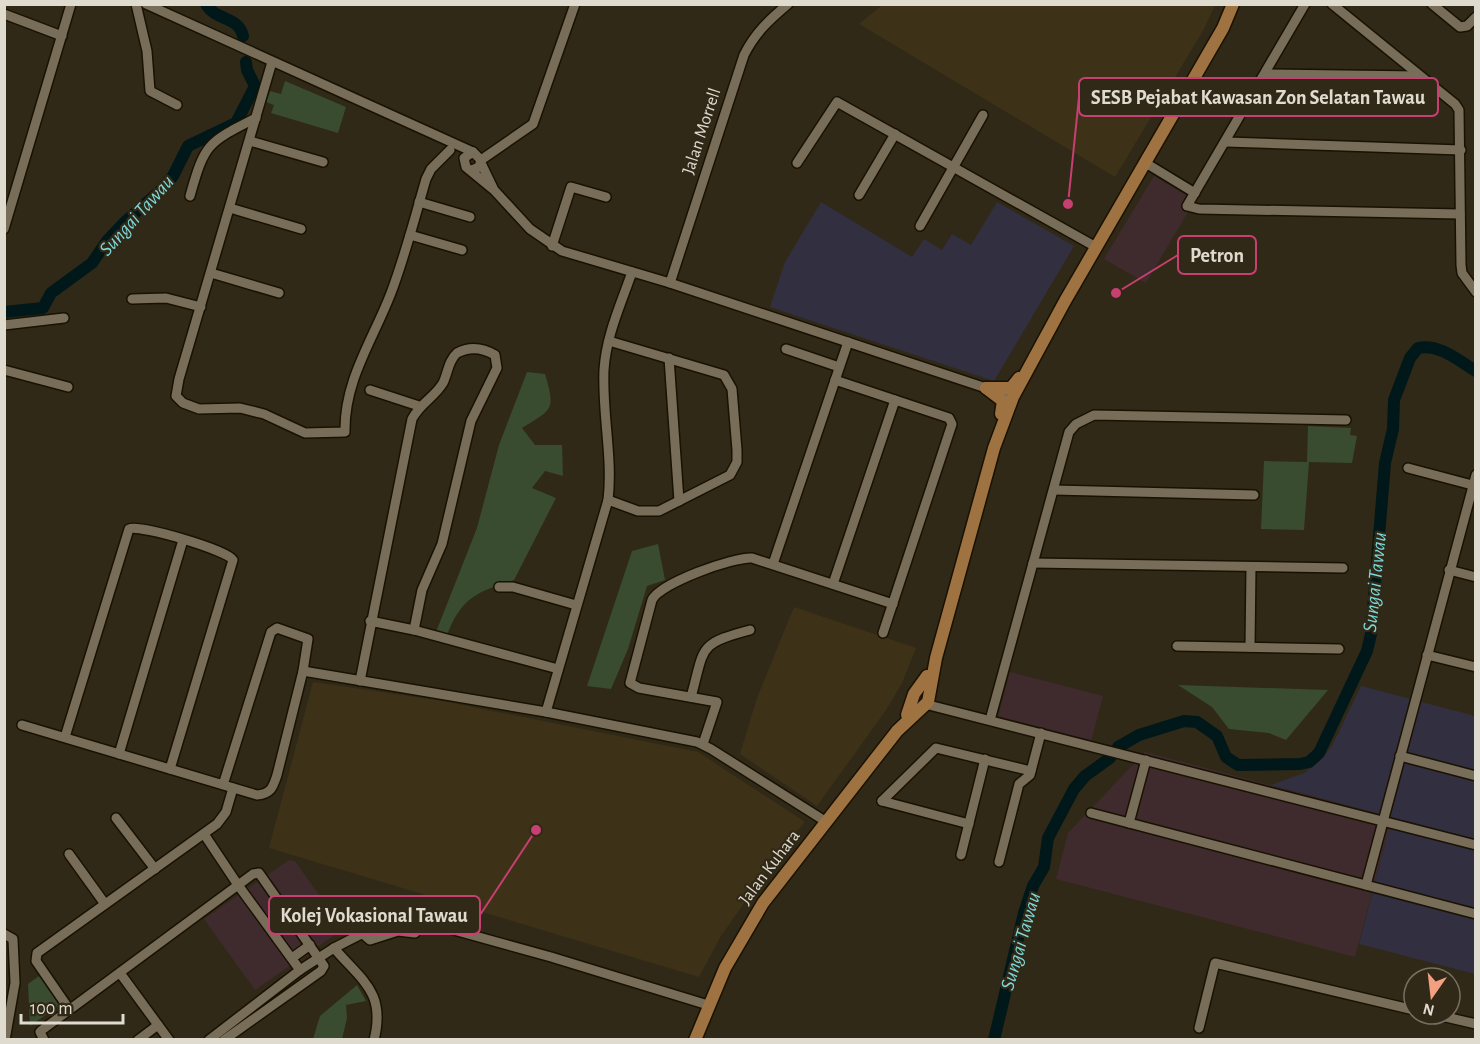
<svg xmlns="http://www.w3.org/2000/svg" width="1480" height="1044" viewBox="0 0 1480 1044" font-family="'Alegreya Sans',sans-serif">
<rect width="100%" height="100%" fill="#312917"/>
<g fill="#3f2b2d">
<path d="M1154,176L1195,200L1146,283L1104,259Z"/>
<path d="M1010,672L1103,696L1091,741L998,717Z"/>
<path d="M1145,752L1392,817L1355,957L1056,879L1068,833Z"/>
<path d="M289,860L295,861L343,929L255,990L204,919Z"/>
</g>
<g fill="#322f40">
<path d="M821,202L912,257L924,239L942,250L952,234L971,245L997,202L1074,246L994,381L770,307L785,262Z"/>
<path d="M1361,686L1475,716V974L1359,944L1392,817L1271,785L1304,773L1320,761L1332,746Z"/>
</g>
<g fill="#3d3218">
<path d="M882,5V4L1215,5L1204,29L1115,177L859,24Z"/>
<path d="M794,607L916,648L902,683L886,710L817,806L740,754L757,698Z"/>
<path d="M313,682L443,701L698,752L805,822L787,842L721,936L699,977L269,848Z"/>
</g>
<g fill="#394c2f">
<path d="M285,81L346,107L338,133L271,113L274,105L266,102L270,91L281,94Z"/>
<path d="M527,372L545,374C556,411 552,409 522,428L535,445H562L563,476L545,471L532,488L556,498L514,580C477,592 462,597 447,635L436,632L477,528L499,445Z"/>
<path d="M1308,426L1351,428L1350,435L1357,436L1352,463L1309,462L1304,530L1261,529L1264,461L1307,462Z"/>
<path d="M658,544L665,580L647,586L628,649L611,689L587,686L632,551Z"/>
<path d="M1178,685L1328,690L1286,740L1269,733L1229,729L1212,707Z"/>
<path d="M39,976L59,1002L58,1006L30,1026L28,984Z"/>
<path d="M357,985L366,1001L346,1005L347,1018L342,1039H313L320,1016Z"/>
</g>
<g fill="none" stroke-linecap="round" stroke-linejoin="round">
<g stroke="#001819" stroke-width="12">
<path d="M206,4C215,21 239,16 243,36"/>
<path d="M4,312L43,308L51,293L92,263L107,241L126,221L160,191L173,176L188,146L236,123L255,86L247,70L246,62"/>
<path d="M1118,747L1139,735L1184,721L1197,722L1217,736L1226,757L1238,765L1300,764L1309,762L1319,753L1367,651L1371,634L1385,463L1393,429L1394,400L1410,358L1418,348C1439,343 1459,361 1476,371"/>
<path d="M994,1040L1024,913L1033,886L1044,867L1048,838L1074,789L1085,776L1110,758"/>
</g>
<g stroke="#191202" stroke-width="12">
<g id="minor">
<path d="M136,4L147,51L150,91L177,105"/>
<path d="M146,4L473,152"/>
<path d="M1305,4L1187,206L1199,209L1460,214"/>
<path d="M1332,4L1455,104L1459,110L1461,265L1462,273L1476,292"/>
<path d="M1432,4L1460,27L1467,26L1476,17"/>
<path d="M4,14L62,36"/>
<path d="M272,62L179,379L176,396L183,403L199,409L240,408L264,414L305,433L345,432C344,380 373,340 391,293C405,256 415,217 426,179L431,169L450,150"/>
<path d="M1265,74L1419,76"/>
<path d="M250,141L323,162"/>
<path d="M1226,142L1461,150"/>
<path d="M481,160L533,124L575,4"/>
<path d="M1144,162L1195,193"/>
<path d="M481,163L493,188"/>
<path d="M797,163L837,102L1096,247"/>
<path d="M472,170L479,167L481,160L473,152L464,158L466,167L494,190L530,229L562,251L670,283L1013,397"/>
<path d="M859,195L895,134"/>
<path d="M190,196C205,143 207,143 256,118"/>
<path d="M419,202L470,217"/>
<path d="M230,208L301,229"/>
<path d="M920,226L983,115"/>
<path d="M4,229L71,4"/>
<path d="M410,235L462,250"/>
<path d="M552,246L571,187L606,197"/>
<path d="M211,273L279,293"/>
<path d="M670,283L744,55C755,33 769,20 788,4"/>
<path d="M132,299L166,298L201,307"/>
<path d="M4,325L64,318"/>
<path d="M786,349L839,367"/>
<path d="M669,358L679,501"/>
<path d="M4,370L68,387"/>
<path d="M835,380L949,418L952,424L883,633"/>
<path d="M370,390L419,406"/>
<path d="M1408,468L1476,486"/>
<path d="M1054,490L1254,495"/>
<path d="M608,500L638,511H659L730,475L737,462V450L732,389L724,375L609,341"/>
<path d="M1033,563L1343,568"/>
<path d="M773,564L848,342"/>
<path d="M1449,570L1476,577"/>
<path d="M833,584L895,400"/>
<path d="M499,587H513L576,605"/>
<path d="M370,621L414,630L558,669"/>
<path d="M1177,646L1339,649"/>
<path d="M1250,647L1251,567"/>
<path d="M1427,655L1476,667"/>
<path d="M303,671L546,712L697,742L711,749L825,821"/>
<path d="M360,681L412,419C421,402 434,398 443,383C448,373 448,361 457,353C470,346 483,348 495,355L497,368L471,421L442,544L422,590L414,630"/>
<path d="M691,697C705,647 697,644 750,630"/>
<path d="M925,704L1476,845"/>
<path d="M546,712L608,500C613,457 602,414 604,370C606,336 621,304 632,272"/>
<path d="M990,720L1069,432L1076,424L1094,415L1346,420"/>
<path d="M22,725L257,795C271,794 273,787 277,775L303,671L308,639L277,628L271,632L223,785"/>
<path d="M65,737L129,529C139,524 227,550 233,560L170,769"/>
<path d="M703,744L717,702L639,688L630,683L652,600C660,583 733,557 752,558L893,604"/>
<path d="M119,754L183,540"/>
<path d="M1400,756L1476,776"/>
<path d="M882,801L936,748L1031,771"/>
<path d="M882,801L969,824"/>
<path d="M1091,813L1476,914"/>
<path d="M116,818L155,869"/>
<path d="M1129,823L1146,760"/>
<path d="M204,834L238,885L300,970"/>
<path d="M69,854L105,904"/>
<path d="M961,855L985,759"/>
<path d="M999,862L1019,784L1030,775L1041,733"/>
<path d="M1366,885L1476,475"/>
<path d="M362,933L370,940L398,931L415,933"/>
<path d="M4,934L13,939L15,983L5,1040"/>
<path d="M334,948C362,981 386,992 374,1040"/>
<path d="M292,958L310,945"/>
<path d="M120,973L169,1040"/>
<path d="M69,1009L36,961L37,953L217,824L226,812L233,788"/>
<path d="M1433,1014L1476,1024"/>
<path d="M1199,1028L1215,963L1414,1010"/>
<path d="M44,1040L40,1032L42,1030L253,874L259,873L324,966L321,971L224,1040"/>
<path d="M138,1040L158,1025"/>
<path d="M209,1040L300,970L334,948L375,927L407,922L432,924L551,957L708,1005"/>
</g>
</g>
<g stroke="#191202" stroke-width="15">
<g id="major">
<path d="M986,388L1003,401L1001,414"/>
<path d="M986,388H1011L1019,378"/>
<path d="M907,715L914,694L927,676"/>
<path d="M695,1040L725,968L763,903L897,731L928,702L936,658L994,448L1013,397L1065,301L1223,28L1233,4"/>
</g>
</g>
<use href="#minor" stroke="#776d58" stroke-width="9"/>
<use href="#major" stroke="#9f7242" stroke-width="12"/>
</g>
<g text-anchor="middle" stroke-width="4.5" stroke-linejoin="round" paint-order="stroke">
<g font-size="18" fill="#e0dbcf" stroke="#312917">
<text transform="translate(701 131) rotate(-72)" y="6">Jalan Morrell</text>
<text transform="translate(769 867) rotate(-53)" y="6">Jalan Kuhara</text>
</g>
<g font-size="20" font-style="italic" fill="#7cd8da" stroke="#312917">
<text transform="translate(136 215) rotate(-48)" y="7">Sungai Tawau</text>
<text transform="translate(1374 582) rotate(-84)" y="7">Sungai Tawau</text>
<text transform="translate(1020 941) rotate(-74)" y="7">Sungai Tawau</text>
</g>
</g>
<path fill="none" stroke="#c83f72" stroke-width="2" d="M1068 204L1079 97M1116 293L1178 255M536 830L480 915"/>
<g fill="#c83f72" stroke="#312917" stroke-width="2">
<circle cx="1068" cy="204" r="6"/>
<circle cx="1116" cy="293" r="6"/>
<circle cx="536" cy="830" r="6"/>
</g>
<g fill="#312917" stroke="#c83f72" stroke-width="2">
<rect x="1079" y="78" width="359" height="38" rx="6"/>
<rect x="1178" y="236" width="78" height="38" rx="6"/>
<rect x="269" y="896" width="211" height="38" rx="6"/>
</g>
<g font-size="20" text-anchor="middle" font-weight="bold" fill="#e0dbcf">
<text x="1258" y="104">SESB Pejabat Kawasan Zon Selatan Tawau</text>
<text x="1217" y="262">Petron</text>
<text x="374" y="922">Kolej Vokasional Tawau</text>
</g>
<rect width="1480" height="1044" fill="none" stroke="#e0dbcf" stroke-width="12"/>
<g transform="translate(1432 996) rotate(194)"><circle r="28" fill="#312917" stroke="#777061" stroke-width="1.5"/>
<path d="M0-4.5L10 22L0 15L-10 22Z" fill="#f2a081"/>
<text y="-9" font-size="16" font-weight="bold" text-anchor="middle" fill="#e0dbcf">N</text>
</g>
<path d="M21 1014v9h102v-9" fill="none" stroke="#e0dbcf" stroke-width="3"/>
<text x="30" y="1014" font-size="18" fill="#e0dbcf" stroke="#312917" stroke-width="4.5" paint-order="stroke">100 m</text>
</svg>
